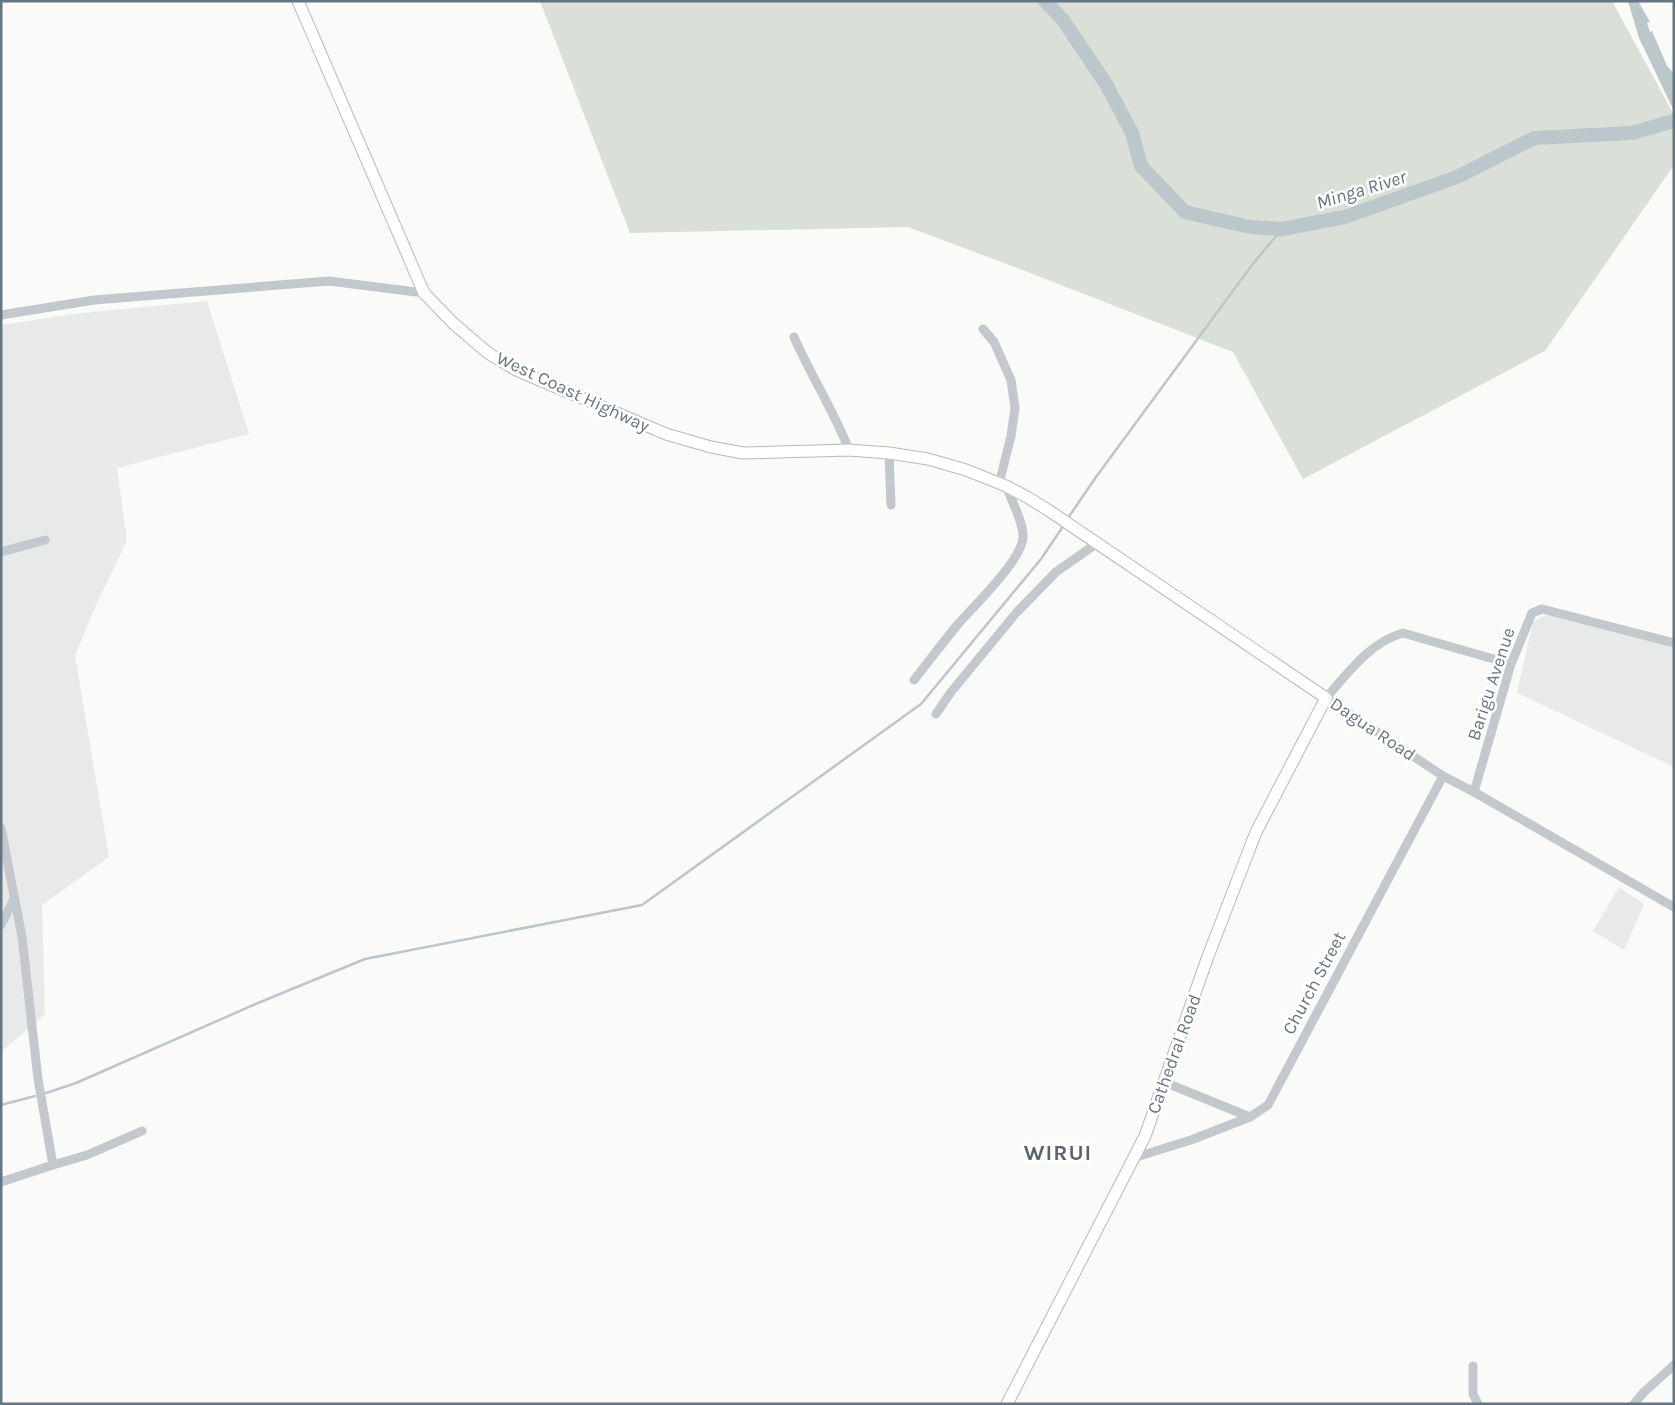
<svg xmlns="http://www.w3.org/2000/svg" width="1675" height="1405" viewBox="0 0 1675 1405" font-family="Karla,sans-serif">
<rect width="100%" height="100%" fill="#fafaf8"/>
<g fill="#e8e9e9">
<path d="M207,301L249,434L117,468L127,540L92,614L75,656L109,857L42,905L45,1014L1,1052V325L82,313Z"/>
<path d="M1548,615L1674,646V767L1517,693L1533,622L1541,617Z"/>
<path d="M1619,887L1644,904L1624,950L1593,931Z"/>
</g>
<path fill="#dadfd7" d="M540,1H1612L1674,115V165L1545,351L1303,479L1233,352L1012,266L908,227L630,233Z"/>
<path fill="#bbc7cb" d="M1628,1H1638L1650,22L1647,23L1650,32L1652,31L1667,66L1674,74V111L1639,38Z"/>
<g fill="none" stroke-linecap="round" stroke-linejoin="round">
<g stroke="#bbc7cb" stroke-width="2.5">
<path d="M1068,518L1096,477L1252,265L1282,229"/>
<path d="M46,1093L76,1083L258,1003L365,959L642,905L921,704L1041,559L1064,525"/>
<path d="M1,1105L35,1096"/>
</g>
<path stroke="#bbc7cb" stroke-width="14" d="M1045,1L1063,20L1106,84L1132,133L1141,166L1185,212L1250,227L1282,229L1345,217L1457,177L1534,138L1632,133L1674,121"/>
<g stroke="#b5babe" stroke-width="13">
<path id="major" d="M298,1L424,293L453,323L488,353L516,370L666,434L711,447L743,453L849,450L889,453L928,459L966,470L1006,486L1027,497L1048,510L1326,698L1256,832L1207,959L1145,1136L1007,1404"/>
</g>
<g stroke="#c3c8cc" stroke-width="9">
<path d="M1,315L94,300L329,281L424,293"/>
<path d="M983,329L994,342L1011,380L1015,408L1011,436L999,484"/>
<path d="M794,337C811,376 834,411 849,450"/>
<path d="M889,453L891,505"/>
<path d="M1,552L45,540"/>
<path d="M1511,664L1403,633C1370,642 1348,673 1326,698L1443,776L1474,792L1674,907"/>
<path d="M914,680C929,661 944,641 959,623C975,605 1022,560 1023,537C1024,524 1011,499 1006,486"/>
<path d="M936,714L951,692L1017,612L1056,572L1096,544"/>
<path d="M1474,792L1511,664L1532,613L1542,609L1674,643"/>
<path d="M1,828L22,937L38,1079L53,1165L1,1182"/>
<path d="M1,925L14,899"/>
<path d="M1164,1082L1250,1117L1268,1105L1443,776"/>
<path d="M1133,1158L1191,1140L1250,1117"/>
<path d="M53,1165L87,1155L142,1131"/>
<path d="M1473,1366V1394L1478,1404"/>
<path d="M1634,1404L1644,1392L1674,1365"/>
</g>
<use href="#major" stroke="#fff" stroke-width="11"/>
</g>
<g text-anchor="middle" stroke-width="5" stroke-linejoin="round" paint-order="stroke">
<g font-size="18" fill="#657683" stroke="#fff">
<text transform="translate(573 392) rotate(25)" y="6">West Coast Highway</text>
<text transform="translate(1491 684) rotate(-72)" y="6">Barigu Avenue</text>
<text transform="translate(1373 729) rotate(34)" y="6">Dagua Road</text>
<text transform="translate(1314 983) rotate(-62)" y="6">Church Street</text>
<text transform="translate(1174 1054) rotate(-70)" y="6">Cathedral Road</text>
</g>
<g font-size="19" font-style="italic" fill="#60757c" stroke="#fff">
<text transform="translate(1361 189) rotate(-17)" y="7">Minga River</text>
</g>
<g font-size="22" font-weight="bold" letter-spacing="1" fill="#57646e" stroke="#fff">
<text x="1058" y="1160">WIRUI</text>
</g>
</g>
<rect width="1675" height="1405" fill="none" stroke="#657683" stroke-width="5"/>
</svg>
